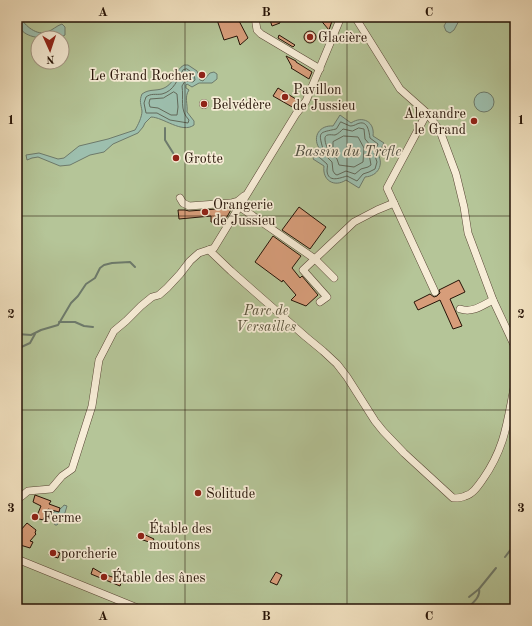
<svg xmlns="http://www.w3.org/2000/svg" width="532" height="626" viewBox="0 0 532 626" font-family="'Old Standard TT',serif">
<rect width="100%" height="100%" fill="#f3e3c2"/>
<filter id="stains"><feTurbulence type="fractalNoise" baseFrequency=".005" numOctaves="4"/><feColorMatrix values="0 0 0 0 .2 0 0 0 0 .09 0 0 0 0 .02 0 0 0 .5 -.17"/></filter>
<radialGradient id="worn" r=".72"><stop offset=".6" stop-color="#630" stop-opacity="0"/><stop offset="1" stop-color="#630" stop-opacity=".3"/></radialGradient>
<path fill="#b5c598" stroke="#6e6c50" fill-rule="evenodd" d="M17,17H515V609H17ZM38,38H62V62H38Z"/>
<g fill="#9dbfae" stroke="#6d7a6b">
<path d="M17,17H20C25,26 37,36 47,32C53,30 56,26 62,24L65,27V35C59,39 53,38 46,38C32,38 17,34 17,17Z"/>
<path d="M449,17H461L454,30L450,33L446,31L444,26Z"/>
<path d="M184,65H188L197,71L200,80L203,81L210,73L214,72L217,74V79L212,83H199L192,87L187,84L186,85V88L189,90C184,97 188,104 187,112L194,121V125C182,134 163,117 151,117L145,123L143,127L138,133L113,144L104,152L90,155L70,165L60,166L38,157L32,158L27,160L26,155L39,153L58,159L64,158L79,146L108,139L135,130C138,125 142,117 142,111C141,104 139,101 142,94C150,88 158,92 166,87C175,82 175,70 184,65Z"/>
<circle cx="484" cy="102" r="10"/>
<path d="M340,115L351,123C363,115 375,122 373,136L384,143L378,154C384,165 378,176 365,177L359,188L346,180C334,188 322,180 324,166L313,159L319,148C312,136 320,125 333,126Z"/>
<path d="M64,505L67,506L64,516L57,525H55C54,523 53,521 52,519C50,509 61,511 64,505Z"/>
</g>
<g fill="none" stroke-linecap="round" stroke-linejoin="round">
<g stroke="#62695a" stroke-width="1">
<path d="M187,69L194,74L195,80L193,82L185,81L182,86C184,98 179,110 189,120L188,123L170,120L157,113H146L144,103L146,97C151,93 156,95 162,94C174,91 177,80 183,70Z"/>
<path d="M174,92L177,94L178,107L177,115H171L158,108L150,107L149,103L150,99L163,98Z"/>
<path d="M341,122L350,126C353,126 355,125 357,124C368,119 369,132 370,138L378,144L374,153L377,162L375,169L369,172L363,174L357,181L347,176C340,178 328,183 327,171C327,168 328,166 327,164L319,157L323,149C318,131 319,133 336,129Z"/>
<path d="M359,128L364,129L365,139L371,146L369,154L371,165L368,167L361,169L355,174L346,171L337,175L335,174L333,171L332,162L326,156C329,146 326,148 325,140C324,133 331,135 335,135C338,134 341,131 343,129L352,131Z"/>
<path d="M344,136L358,137L364,148L363,162L354,167L339,165L337,159L333,154V142Z"/>
</g>
<g stroke="#6d7a6b" stroke-width="2">
<path d="M165,128V140L175,156"/>
<path d="M59,322H75L84,326L93,327"/>
<path d="M17,334L31,335L41,330L58,325L71,303L78,296L86,284L95,278L100,268L104,265L112,263L130,262L135,267"/>
<path d="M17,349L30,343L35,334"/>
<path d="M505,557L515,544"/>
<path d="M469,597L479,589"/>
<path d="M467,609C472,603 481,597 479,589L496,568"/>
</g>
</g>
<g fill="#d79d7a" stroke="#261307">
<path d="M216,17H233L234,21L238,19L248,38L240,45L237,36L224,40Z"/>
<path d="M269,17H278L280,23L272,26Z"/>
<path d="M318,17H329L332,21L329,30Z"/>
<circle cx="310" cy="37" r="6"/>
<path d="M279,35L295,45L293,47L278,38Z"/>
<path d="M286,56L296,61V62L312,72L309,79L291,68L292,67Z"/>
<path d="M278,88L299,101L294,108L273,96Z"/>
<circle cx="204" cy="104" r="4.5"/>
<path d="M299,207L326,227L310,249L282,230Z"/>
<path d="M232,208L224,222H211V216L179,219L178,210H185L189,211Z"/>
<path d="M273,236L301,256L292,268L300,278L302,276L318,295L306,306L291,300L296,295L283,280L282,282L255,262Z"/>
<path d="M459,280L465,292L450,299L462,326L453,329L440,300L418,310L414,302L430,294L434,297L437,296L440,293L439,290Z"/>
<path d="M35,495L51,501L49,504L60,508L59,512L48,509L43,520L36,518L41,506L33,502Z"/>
<path d="M27,523L36,530L35,533L36,534L30,541L33,542L30,548L17,544V538L22,532L20,531Z"/>
<path d="M139,532L154,539L152,543L137,538Z"/>
<path d="M51,549L60,553L58,558L49,555Z"/>
<path d="M93,568L103,574L122,580L120,586L91,574Z"/>
<path d="M276,572L282,575L277,585L270,582Z"/>
</g>
<g fill="none" stroke-linecap="round" stroke-linejoin="round">
<g stroke="#594736" stroke-width="8">
<g id="minor">
<path d="M255,17L257,30L261,34L320,69"/>
<path d="M355,17L400,89L427,113L440,131L456,174L464,207L468,233L493,300L515,347"/>
<path d="M427,113L387,188L435,292"/>
<path d="M180,198L183,203L189,206L231,203L238,201L244,196"/>
<path d="M240,207L315,259L334,278"/>
<path d="M209,250L231,271L306,337L323,351L337,364L347,377L375,421L383,431L404,453L453,498C457,498 462,498 465,496C473,494 478,486 483,479C506,446 507,421 515,383"/>
<path d="M320,302L327,297L303,270L354,222L377,210L394,203"/>
<path d="M460,309C473,313 481,306 493,300"/>
<path d="M17,500L28,491L51,489L62,476L72,469L92,406L99,360L114,331L126,321L141,306L152,297L159,295L167,288L180,274L190,261L199,253L214,248L296,114L306,101L341,17"/>
<path d="M17,559L140,609"/>
</g>
</g>
<use href="#minor" stroke="#f7edd7" stroke-width="7"/>
</g>
<path fill="none" stroke="#261307" stroke-width="1" stroke-opacity="0.55" d="M185,17V609M347,17V609M17,216H515M17,410H515"/>
<g fill="#8f2418" stroke="#f7edd7" stroke-width="1.5">
<circle cx="310" cy="37" r="4"/>
<circle cx="202" cy="75" r="4"/>
<circle cx="285" cy="97" r="4"/>
<circle cx="204" cy="104" r="4"/>
<circle cx="474" cy="121" r="4"/>
<circle cx="176" cy="158" r="4"/>
<circle cx="205" cy="212" r="4"/>
<circle cx="198" cy="493" r="4"/>
<circle cx="35" cy="517" r="4"/>
<circle cx="141" cy="536" r="4"/>
<circle cx="53" cy="553" r="4"/>
<circle cx="104" cy="577" r="4"/>
</g>
<g text-anchor="middle" stroke-width="3.5" stroke-linejoin="round" paint-order="stroke">
<g font-size="14" fill="#261307" stroke="#f7edd7" text-anchor="start">
<text x="318" y="42">Glacière</text>
<text x="194" y="80" text-anchor="end">Le Grand Rocher</text>
<text x="293" y="94">Pavillon<tspan x="293" dy="16">de Jussieu</tspan></text>
<text x="212" y="109">Belvédère</text>
<text x="466" y="118" text-anchor="end">Alexandre<tspan x="466" dy="16">le Grand</tspan></text>
<text x="184" y="163">Grotte</text>
<text x="213" y="209">Orangerie<tspan x="213" dy="16">de Jussieu</tspan></text>
<text x="206" y="498">Solitude</text>
<text x="43" y="522">Ferme</text>
<text x="149" y="533">Étable des<tspan x="149" dy="16">moutons</tspan></text>
<text x="61" y="558">porcherie</text>
<text x="112" y="582">Étable des ânes</text>
</g>
<g font-size="14" font-style="italic" fill="#58513a" stroke="#f7edd7">
<text x="266" y="315">Parc de<tspan x="266" dy="16">Versailles</tspan></text>
</g>
<g font-size="15" font-style="italic" fill="#504f41" stroke="#f7edd7">
<text x="348" y="156">Bassin du Trèfle</text>
</g>
</g>
<rect width="532" height="626" fill="none" stroke="#f3e3c2" stroke-width="44"/>
<g transform="translate(50 50) rotate(177)"><circle r="19" fill="#f7edd7" stroke="#a39684"/>
<path d="M0-3L7 15L0 10L-7 15Z" fill="#8f2418"/>
<text y="-6" font-size="11" font-weight="bold" text-anchor="middle" fill="#261307">N</text>
</g>
<rect x="22" y="22" width="488" height="582" fill="none" stroke="#261307" stroke-width="1.5"/>
<g font-size="13" text-anchor="middle" font-weight="bold" fill="#261307">
<text x="103" y="16">A</text>
<text x="266" y="16">B</text>
<text x="429" y="16">C</text>
<text x="11" y="124">1</text>
<text x="521" y="124">1</text>
<text x="11" y="318">2</text>
<text x="521" y="318">2</text>
<text x="11" y="512">3</text>
<text x="521" y="512">3</text>
<text x="103" y="620">A</text>
<text x="266" y="620">B</text>
<text x="429" y="620">C</text>
</g>
<rect width="100%" height="100%" filter="url(#stains)"/>
<rect width="100%" height="100%" fill="url(#worn)"/>
</svg>
